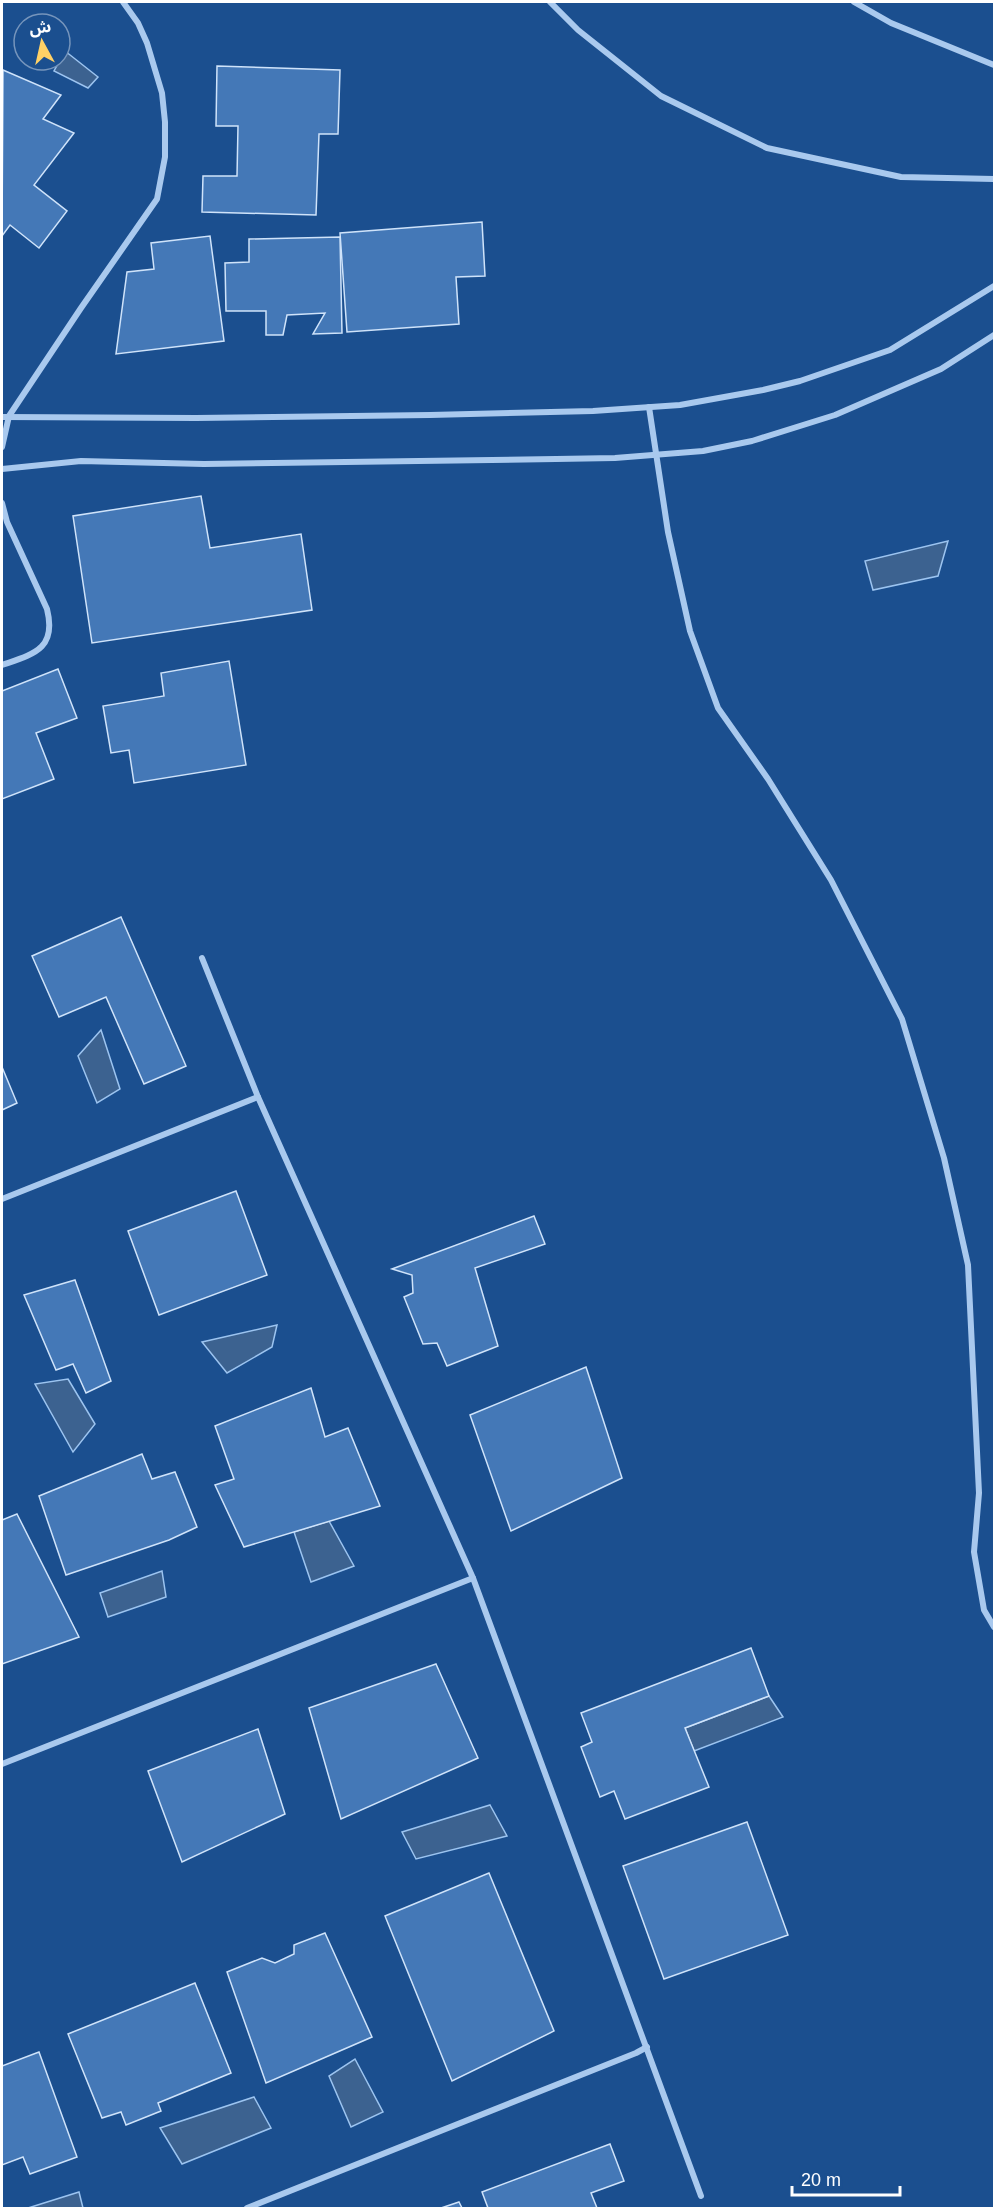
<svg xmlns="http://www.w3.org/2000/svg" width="996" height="2210" viewBox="0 0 996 2210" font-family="Arial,'Noto Sans Arabic',sans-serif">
<rect width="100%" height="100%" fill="#1b4f8f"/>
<g fill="#3c6290" stroke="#9cc4f0" stroke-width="1.5">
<path d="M65,51L98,77L88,88L54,71Z"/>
<path d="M948,541L938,576L873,590L865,561Z"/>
<path d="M101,1030L120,1089L97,1103L78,1056Z"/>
<path d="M277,1325L272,1347L227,1373L202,1342Z"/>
<path d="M68,1379L95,1424L73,1452L35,1384Z"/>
<path d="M329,1521L354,1566L311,1582L294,1532Z"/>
<path d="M162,1571L166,1597L108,1617L100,1593Z"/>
<path d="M769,1696L783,1717L694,1751L685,1728Z"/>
<path d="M490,1805L507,1836L416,1859L402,1832Z"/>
<path d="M355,2059L383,2112L351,2127L329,2076Z"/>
<path d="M254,2097L271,2128L182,2164L160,2128Z"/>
<path d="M79,2192L83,2208H28Z"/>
</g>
<g fill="#4478b7" stroke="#cfe3fa" stroke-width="1.5">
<path d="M217,66L340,70L338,134H319L316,215L202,212L203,176H237L238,126H216Z"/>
<path d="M3,70L61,95L43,119L74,133L34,185L67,211L39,248L10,225L2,236Z"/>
<path d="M482,222L485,276L456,277L459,324L347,332L340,233Z"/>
<path d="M210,236L224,341L116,354L127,272L154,269L151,243Z"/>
<path d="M340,237L342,333L313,334L325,313L287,315L283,335H266V311H226L225,263L249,262V239Z"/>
<path d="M201,496L210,548L301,534L312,610L92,643L73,516Z"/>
<path d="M229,661L246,765L134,783L129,750L111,753L103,706L164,696L161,673Z"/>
<path d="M58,669L77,718L36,733L54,779L2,799V691Z"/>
<path d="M121,917L186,1066L144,1084L106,997L59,1017L32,956Z"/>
<path d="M2,1067L17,1103L2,1110Z"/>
<path d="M236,1191L267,1275L159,1315L128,1231Z"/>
<path d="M534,1216L545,1244L475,1268L498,1346L447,1366L437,1343L423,1344L404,1297L413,1293L412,1275L392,1269Z"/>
<path d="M75,1280L111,1381L86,1393L73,1364L56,1370L24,1295Z"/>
<path d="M586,1367L622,1478L511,1531L470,1415Z"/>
<path d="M311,1388L325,1437L348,1428L380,1506L244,1547L215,1485L234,1479L215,1426Z"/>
<path d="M142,1454L152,1479L175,1472L197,1527L169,1540L66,1575L39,1496Z"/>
<path d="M17,1514L79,1637L2,1664V1520Z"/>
<path d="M751,1648L769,1696L685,1728L709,1787L625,1819L614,1791L600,1797L581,1747L592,1742L581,1713Z"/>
<path d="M436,1664L478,1758L341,1819L309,1708Z"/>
<path d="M258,1729L285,1814L182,1862L148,1771Z"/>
<path d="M747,1822L788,1935L664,1979L623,1866Z"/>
<path d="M489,1873L554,2031L452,2081L385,1916Z"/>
<path d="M325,1933L372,2037L266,2083L227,1972L262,1958L275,1963L294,1954V1945Z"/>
<path d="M195,1983L231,2073L158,2103L161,2111L126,2125L121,2112L102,2118L68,2034Z"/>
<path d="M39,2052L77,2157L30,2174L23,2157L2,2165V2066Z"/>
<path d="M610,2144L624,2181L591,2193L597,2208H488L482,2192Z"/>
<path d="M459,2202L462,2208H441Z"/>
</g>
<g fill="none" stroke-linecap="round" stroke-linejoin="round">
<g stroke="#a9c9ee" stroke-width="6">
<path d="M550,2L578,30L661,96L767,148L901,177L994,179"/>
<path d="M854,2L891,23L994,65"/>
<path d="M649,407L668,532L690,631L718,708L768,779L831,880L902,1019L944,1158L968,1265L979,1493L974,1552L984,1610L994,1627"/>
<path d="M2,417L196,418L430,415L593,411L680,405L763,390L800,381L890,350L994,286"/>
<path d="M2,447L9,416L81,308L157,199L165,157V122L162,93L147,43L138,23L123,2"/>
<path d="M2,469L81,461L204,464L556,459L615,458L703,451L752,441L835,415L941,369L994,335"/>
<path d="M2,503L7,522L47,609C57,649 34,654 2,665"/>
<path d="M202,958L258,1097L473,1578L701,2196"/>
<path d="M2,1199L258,1097"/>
<path d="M2,1764L473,1578"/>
<path d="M247,2208L636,2053L647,2047"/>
</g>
</g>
<rect width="996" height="2210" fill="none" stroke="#ffffff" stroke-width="6"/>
<g transform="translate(42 42) rotate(352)"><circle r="28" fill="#1b4f8f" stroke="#7695bc" stroke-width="1.5"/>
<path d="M0-4.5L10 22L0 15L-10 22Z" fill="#ffd166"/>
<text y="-9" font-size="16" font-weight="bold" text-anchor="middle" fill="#ffffff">ش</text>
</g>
<path d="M792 2186v9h108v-9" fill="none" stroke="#ffffff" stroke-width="3"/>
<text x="801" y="2186" font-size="18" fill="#ffffff" stroke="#1b4f8f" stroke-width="4.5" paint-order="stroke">20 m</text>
</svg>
